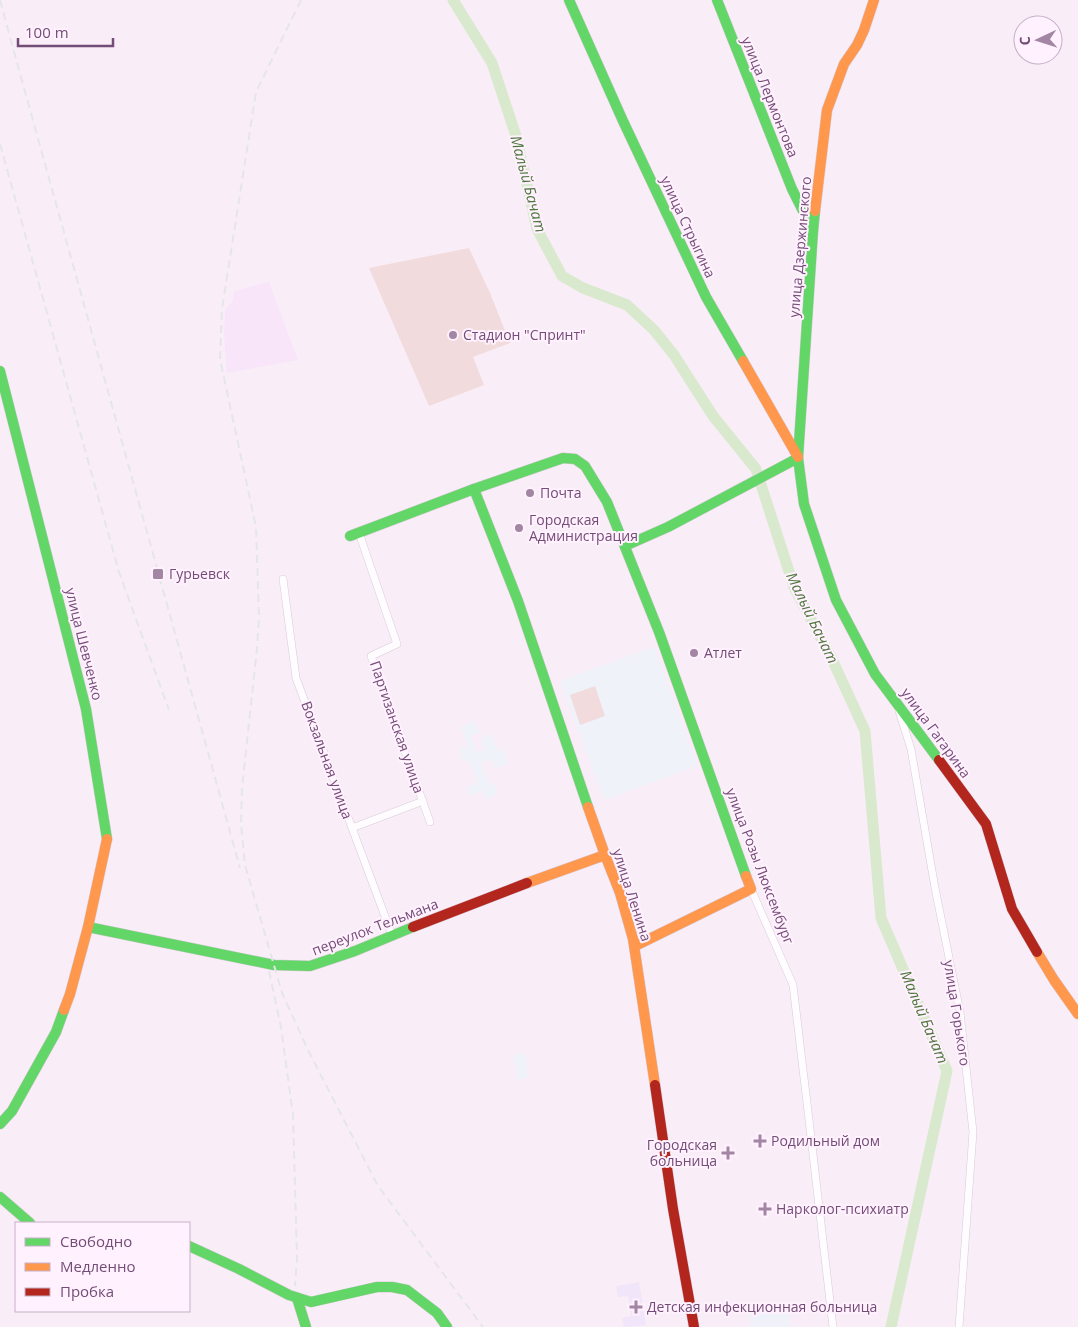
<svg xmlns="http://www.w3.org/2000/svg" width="1078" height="1327" viewBox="0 0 1078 1327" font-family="'Open Sans',sans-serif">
<rect width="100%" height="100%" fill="#f9eef7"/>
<path fill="#f8e5fa" d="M269,282L298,360L227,373L224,338L225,309L232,302L234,291Z"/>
<g fill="#eff2f9">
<path d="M654,647L697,766L604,800L560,681Z"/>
<path d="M475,721L479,733L471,736L477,752L485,750L481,738L492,734L498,751L503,750L508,764L495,768L492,759L481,763L489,784L494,783L498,794L485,799L482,791L469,795L466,787L477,782L469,760L463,762L458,749L468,746L461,727Z"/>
<path d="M525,1053L529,1078L517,1080L513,1055Z"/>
<path d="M788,1308L791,1327H751L749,1313Z"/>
</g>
<path fill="#f0e5f9" d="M639,1282L646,1325L624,1327L622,1318L631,1316L628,1296L618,1297L616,1286Z"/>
<g fill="#f1dbdd">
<path d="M469,248L490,293L510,343L473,357L484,385L429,406L369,268Z"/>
<path d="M595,686L605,716L580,725L570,695Z"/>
</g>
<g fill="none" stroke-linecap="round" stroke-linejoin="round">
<path stroke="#d9e9ce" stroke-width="11" d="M453,0L492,63L516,136L537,229L562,276L583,288L627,305L654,330L674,355L713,416L756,469L794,587L832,659L865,731L881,918L947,1071L891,1327"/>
<g stroke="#d7cbd6" stroke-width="8">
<g id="street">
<path d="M359,533L397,644L371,656L430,822"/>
<path d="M283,579L296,678L392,935"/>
<path d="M899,711L911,749L935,888L960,1012L973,1132L959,1327"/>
<path d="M352,828L423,801"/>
<path d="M751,889L793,985L809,1120L833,1327"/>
</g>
</g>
<g stroke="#d7cad6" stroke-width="11">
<g id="fast">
<path d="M569,0L623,121L706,297L743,361"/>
<path d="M717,0L792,189L813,231"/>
<path d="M815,211L813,231L798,458L804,504L836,600L875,674L939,760"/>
<path d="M0,371L86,709L107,839"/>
<path d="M474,489L518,601L588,807"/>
<path d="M350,536L474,489L563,458L575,459L585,466L607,502L659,632L746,876"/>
<path d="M625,546L668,527L798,458"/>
<path d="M88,927L274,965L310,966L355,951L413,927"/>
<path d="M0,1124L12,1111L56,1032L64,1010"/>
<path d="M0,1197L30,1223"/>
<path d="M189,1246L239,1269L289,1295L311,1302L377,1287H392L407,1290L437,1313L447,1327"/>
<path d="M297,1298L306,1327"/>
</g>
</g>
<g stroke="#d7cad6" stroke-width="11">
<g id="slow">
<path d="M815,211L827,110L844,64L857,45L864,30L874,0"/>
<path d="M743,361L798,457"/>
<path d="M588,807L605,855L620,893L633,939L655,1085"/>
<path d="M527,883L605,855"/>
<path d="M635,946L751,889L746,876"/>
<path d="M1037,952L1054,980L1078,1014"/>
<path d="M64,1010L70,994L88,927L107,839"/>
</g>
</g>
<g stroke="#d7cad6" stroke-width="11">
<g id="jam">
<path d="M939,760L986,824L1012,909L1037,952"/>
<path d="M413,927L527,883"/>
<path d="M655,1085L673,1209L694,1327"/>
</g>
</g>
<use href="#street" stroke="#fefcfe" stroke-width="7"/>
<use href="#fast" stroke="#63d668" stroke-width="10"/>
<use href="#slow" stroke="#ff974d" stroke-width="10"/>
<use href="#jam" stroke="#b3261e" stroke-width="10"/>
<g stroke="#e4e6e8" stroke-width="2" stroke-dasharray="8 5" stroke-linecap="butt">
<path d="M0,0L11,41L240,868"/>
<path d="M301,0L256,92L222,309L220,359L256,527L259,617L257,648L242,788L241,824L245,865L282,993L309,1052L378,1186L483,1327"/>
<path d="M0,144L119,572L169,710"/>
<path d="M269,971L281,1027L293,1115L297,1259L295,1286"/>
</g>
</g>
<g fill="#a385a4" stroke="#fff1fd" stroke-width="2">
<circle cx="453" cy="335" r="5"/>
<circle cx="530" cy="493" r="5"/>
<circle cx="519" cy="528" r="5"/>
<rect x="152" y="568" width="12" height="12" rx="2.5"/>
<circle cx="694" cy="653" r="5"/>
<path d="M757.5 1133.5h5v5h5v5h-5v5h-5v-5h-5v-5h5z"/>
<path d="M725.5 1145.5h5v5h5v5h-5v5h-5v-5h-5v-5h5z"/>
<path d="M762.5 1201.5h5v5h5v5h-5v5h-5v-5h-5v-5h5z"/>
<path d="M633.5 1299.5h5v5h5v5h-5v5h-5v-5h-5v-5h5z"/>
</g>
<g text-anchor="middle" stroke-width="4" stroke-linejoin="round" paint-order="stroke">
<g font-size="14" fill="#744c78" stroke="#fff1fd">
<text transform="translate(770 97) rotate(68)" y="5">улица Лермонтова</text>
<text transform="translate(688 227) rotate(65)" y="5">улица Стрыгина</text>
<text transform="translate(800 247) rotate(-85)" y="5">улица Дзержинского</text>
<text transform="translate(84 644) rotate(76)" y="5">улица Шевченко</text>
<text transform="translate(397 727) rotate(71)" y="5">Партизанская улица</text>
<text transform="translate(936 733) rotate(54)" y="5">улица Гагарина</text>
<text transform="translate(327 760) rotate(70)" y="5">Вокзальная улица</text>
<text transform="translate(760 866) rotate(69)" y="5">улица Розы Люксембург</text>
<text transform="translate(632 895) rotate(72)" y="5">улица Ленина</text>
<text transform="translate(375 927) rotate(-21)" y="5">переулок Тельмана</text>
<text transform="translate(957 1013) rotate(81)" y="5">улица Горького</text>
</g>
<g font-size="14" fill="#744c78" stroke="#fff1fd" text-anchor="start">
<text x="463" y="340">Стадион "Спринт"</text>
<text x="540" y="498">Почта</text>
<text x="529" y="525">Городская<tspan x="529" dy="16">Администрация</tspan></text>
<text x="169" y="579">Гурьевск</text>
<text x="704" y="658">Атлет</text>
<text x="771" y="1146">Родильный дом</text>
<text x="717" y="1150" text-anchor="end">Городская<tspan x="717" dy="16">больница</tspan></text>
<text x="776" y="1214">Нарколог-психиатр</text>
<text x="647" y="1312">Детская инфекционная больница</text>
</g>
<g font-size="15" font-style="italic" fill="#4d763c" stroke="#fff1fd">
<text transform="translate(528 184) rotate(75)" y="5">Малый Бачат</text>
<text transform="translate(812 618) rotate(64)" y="5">Малый Бачат</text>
<text transform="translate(924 1017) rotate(67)" y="5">Малый Бачат</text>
</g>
</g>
<rect x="15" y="1222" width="175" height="90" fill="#fff1fd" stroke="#c7afc8"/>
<rect x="25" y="1238" width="25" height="8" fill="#63d668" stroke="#c7afc8"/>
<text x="60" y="1247" font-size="15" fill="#744c78">Свободно</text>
<rect x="25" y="1263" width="25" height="8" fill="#ff974d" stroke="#c7afc8"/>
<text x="60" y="1272" font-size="15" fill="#744c78">Медленно</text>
<rect x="25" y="1288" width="25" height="8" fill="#b3261e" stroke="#c7afc8"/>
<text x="60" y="1297" font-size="15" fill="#744c78">Пробка</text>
<g transform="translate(1038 40) rotate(266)"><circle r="24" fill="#fff1fd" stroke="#c7afc8"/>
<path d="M0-4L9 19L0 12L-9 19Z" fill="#a385a4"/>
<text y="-8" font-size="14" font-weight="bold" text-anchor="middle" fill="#744c78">С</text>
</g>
<path d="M18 38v8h95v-8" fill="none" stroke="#744c78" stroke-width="2.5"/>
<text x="25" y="38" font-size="15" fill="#744c78" stroke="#fff1fd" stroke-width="4" paint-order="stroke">100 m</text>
</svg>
